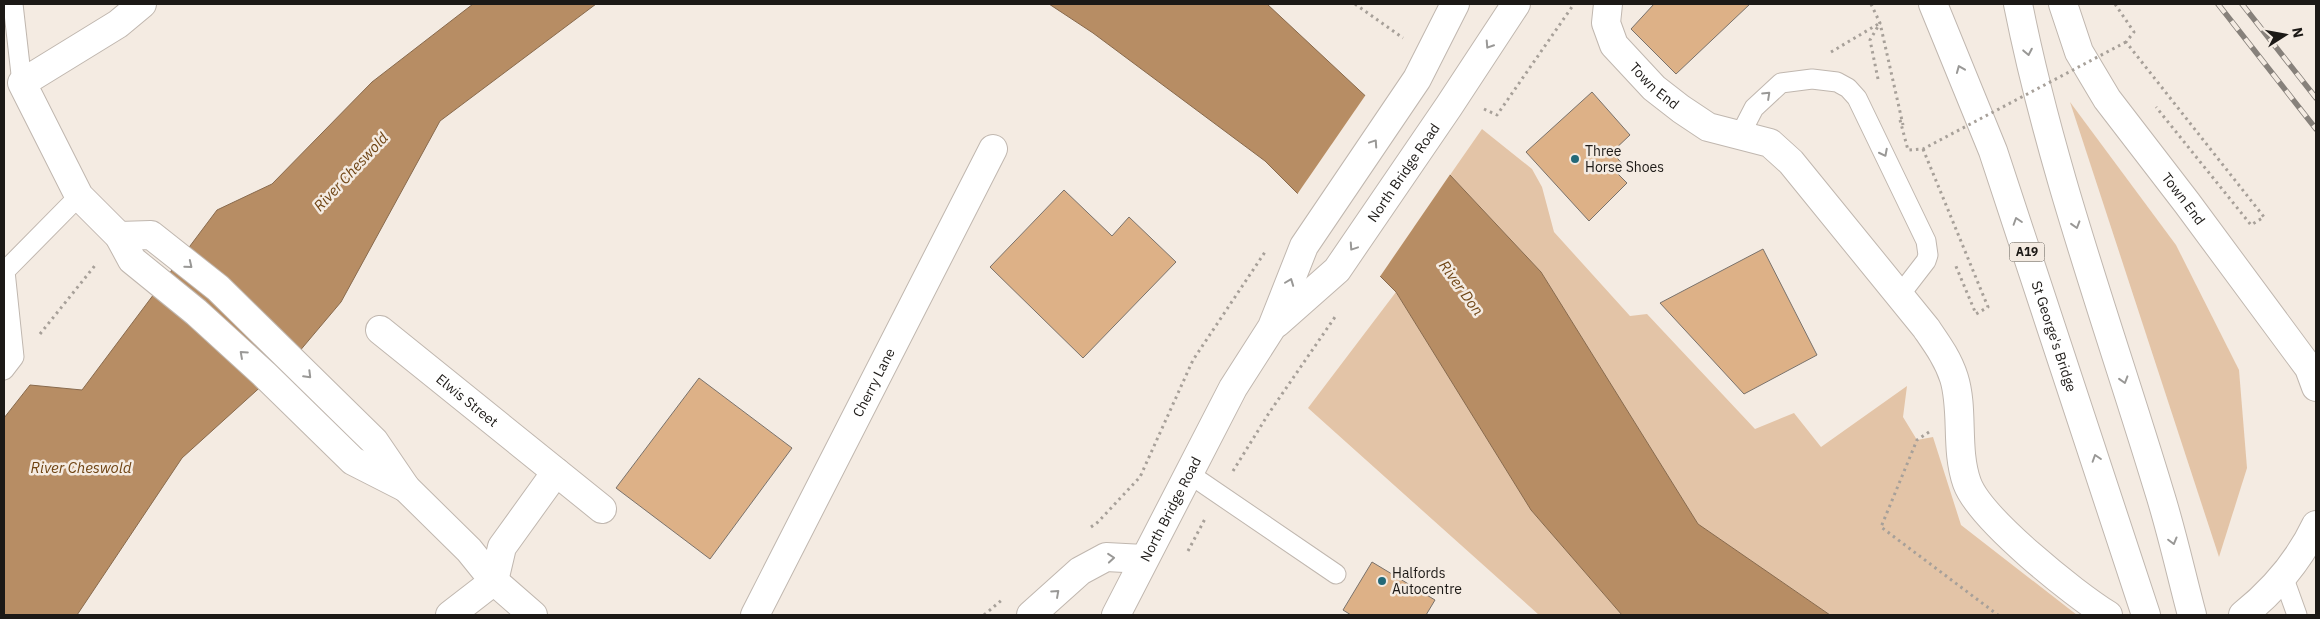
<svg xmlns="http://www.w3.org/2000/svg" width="2320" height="619" viewBox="0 0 2320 619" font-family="'IBM Plex Sans',sans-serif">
<rect width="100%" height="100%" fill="#f4ebe2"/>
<g fill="#e3c4a7">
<path d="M2070,102L2176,245L2239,370L2247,468L2219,557Z"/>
<path d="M1482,129L1532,169L1542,187L1554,232L1630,316L1647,314L1755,429L1794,413L1821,447L1907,386L1903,417L1917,440L1933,437L1961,525L2077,615H1830L1698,524L1541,272L1450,175Z"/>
<path d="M1396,292L1531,510L1622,615H1539L1308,408Z"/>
</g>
<g fill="#b78d64" stroke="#886a4d">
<path d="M473,4H596L440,121L341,302L298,353L182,458L77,615H4V418L30,385L82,390L217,210L272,184L372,82Z"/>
<path d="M1049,4H1267L1450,175L1541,272L1698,524L1830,615H1622L1531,510L1396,292L1265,161L1093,33Z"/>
</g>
<path fill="#f4ebe2" d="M1367,93L1451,173L1379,278L1296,196Z"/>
<g fill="#ddb187" stroke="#7a726b">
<path d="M1654,4H1750L1676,74L1631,29Z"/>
<path d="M1592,92L1630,135L1612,152L1624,166L1617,173L1627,183L1589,221L1526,152Z"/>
<path d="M1064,190L1112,236L1129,217L1176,262L1083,358L990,267Z"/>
<path d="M1763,249L1817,355L1744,394L1660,303Z"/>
<path d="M699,378L792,448L710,559L616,488Z"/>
<path d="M1372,562L1435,600L1426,615H1351L1343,610Z"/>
</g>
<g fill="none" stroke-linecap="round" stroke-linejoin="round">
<g stroke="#c0b7af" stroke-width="21">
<g id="service">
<path d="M13,4L22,83"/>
<path d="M1740,135L1754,108L1781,83L1812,79L1837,82L1848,88L1857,98L1926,241L1928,255L1926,261L1899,296"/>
<path d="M4,370L14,357L5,271L79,196"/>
<path d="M1188,473L1336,574"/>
<path d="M2283,576L2297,615"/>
</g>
</g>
<g stroke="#c0b7af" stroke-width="30">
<g id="minor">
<path d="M142,4L118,24L22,83L79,196L119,236L132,260L196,312L264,374L353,461L406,488"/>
<path id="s1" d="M1608,4L1606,23L1614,45L1654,88L1681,109L1708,127L1770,143L1791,162L1926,328C1937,344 1948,359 1954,378C1964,410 1955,449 1967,483C1980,519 2074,594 2108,615"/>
<path id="s2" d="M2063,4L2079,52L2107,99L2187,203L2309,368L2316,387"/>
<path d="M119,236L151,235L218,288L374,441L406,488L469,550L494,581L533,615"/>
<path id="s3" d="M380,330L602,509"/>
<path d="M450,615L494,581L502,547L556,472"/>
<path id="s4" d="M755,615L993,149"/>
<path d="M1031,615L1080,571L1106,557L1144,559"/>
<path d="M2243,615C2274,590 2299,561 2316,525"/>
</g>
</g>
<g stroke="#c0b7af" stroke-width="30">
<g id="tertiary">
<path id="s5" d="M1277,323L1337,270L1449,106L1516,4"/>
<path id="s6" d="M1116,615L1233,388L1272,327L1304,246L1417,79L1455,4"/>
</g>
</g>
<g stroke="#c0b7af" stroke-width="30">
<g id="trunk">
<path id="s7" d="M1933,4L1993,151L2146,615"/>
<path d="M2018,4C2051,170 2110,329 2159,491C2172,532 2181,574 2192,615"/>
</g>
</g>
<g stroke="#a7a099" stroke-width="3" stroke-dasharray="2.5 4" stroke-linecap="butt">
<path d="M1355,4L1403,38"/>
<path d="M1871,4L1880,23L1903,125"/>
<path d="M2115,4L2134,32L2126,42L2264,217L2251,225L2156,107"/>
<path d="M1831,52L1880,23"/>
<path d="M1878,79L1870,40L1880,23"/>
<path d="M1484,109L1497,115L1574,4"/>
<path d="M1923,149L1988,307L1976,314L1955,264"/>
<path d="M40,334L97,263"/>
<path d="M1929,432L1917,440L1881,527L1998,615"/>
<path d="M1233,471L1269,413L1335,317"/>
<path d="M1091,527L1098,522L1140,477L1193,360L1265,252"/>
<path d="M1188,551L1206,517"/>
<path d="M984,615L1003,599"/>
</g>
<use href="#service" stroke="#fff" stroke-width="19"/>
<use href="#minor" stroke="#fff" stroke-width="28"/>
<use href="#tertiary" stroke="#fff" stroke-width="28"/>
<use href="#trunk" stroke="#fff" stroke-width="28"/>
<g stroke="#87817b" stroke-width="5.5">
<g id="rail">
<path d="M2218,4L2316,129"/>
<path d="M2242,4L2316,98"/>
</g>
</g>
<use href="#rail" stroke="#f4ebe2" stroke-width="4" stroke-dasharray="11" stroke-linecap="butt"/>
<path stroke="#a7a099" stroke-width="3" stroke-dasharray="2.5 4" stroke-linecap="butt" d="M1900,120L1908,150L1923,149L2126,42"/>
</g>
<defs><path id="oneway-chevron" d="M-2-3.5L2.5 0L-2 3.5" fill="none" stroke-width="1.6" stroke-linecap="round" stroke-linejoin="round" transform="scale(1.25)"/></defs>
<g stroke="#999896">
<use href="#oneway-chevron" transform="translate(1489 45) rotate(123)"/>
<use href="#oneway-chevron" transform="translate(2028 52) rotate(79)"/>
<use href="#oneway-chevron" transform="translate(1960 69) rotate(-112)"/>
<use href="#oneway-chevron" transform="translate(1767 95) rotate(-43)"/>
<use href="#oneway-chevron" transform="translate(1374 143) rotate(-56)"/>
<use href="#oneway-chevron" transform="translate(1884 153) rotate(63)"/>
<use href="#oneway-chevron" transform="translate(2017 221) rotate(-108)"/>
<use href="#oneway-chevron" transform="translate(2076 225) rotate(73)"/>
<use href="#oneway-chevron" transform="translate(1353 247) rotate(124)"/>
<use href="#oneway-chevron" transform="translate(189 265) rotate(39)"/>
<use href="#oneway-chevron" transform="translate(1290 282) rotate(-69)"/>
<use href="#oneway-chevron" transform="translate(243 354) rotate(-138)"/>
<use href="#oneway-chevron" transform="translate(308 375) rotate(45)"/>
<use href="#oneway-chevron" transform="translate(2124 380) rotate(73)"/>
<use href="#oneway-chevron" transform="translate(2096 458) rotate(-108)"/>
<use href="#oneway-chevron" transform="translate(2173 541) rotate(75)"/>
<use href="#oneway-chevron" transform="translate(1111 558) rotate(-5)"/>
<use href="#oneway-chevron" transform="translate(1056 593) rotate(-42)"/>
</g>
<g fill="#236978" stroke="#f4ebe2" stroke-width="2">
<circle cx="1575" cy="159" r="5"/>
<circle cx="1382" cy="581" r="5"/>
</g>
<g text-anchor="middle" stroke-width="5" stroke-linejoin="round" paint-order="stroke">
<rect fill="#f4ebe2" stroke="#5d5853" stroke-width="1" x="2009.5" y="242.5" width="35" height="19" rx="4"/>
<g font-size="12" font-weight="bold" fill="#1c1916">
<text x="2027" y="256">A19</text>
</g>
<g font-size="14" fill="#1c1916" stroke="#f4ebe2">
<text dy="5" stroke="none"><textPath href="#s1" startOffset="100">Town End</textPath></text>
<text dy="5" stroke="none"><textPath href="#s5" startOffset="198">North Bridge Road</textPath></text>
<text dy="5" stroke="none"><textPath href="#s2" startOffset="231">Town End</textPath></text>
<text dy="5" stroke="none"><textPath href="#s7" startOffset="354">St George's Bridge</textPath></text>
<text dy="5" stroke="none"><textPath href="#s4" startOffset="261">Cherry Lane</textPath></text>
<text dy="5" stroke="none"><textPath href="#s3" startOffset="112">Elwis Street</textPath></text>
<text dy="5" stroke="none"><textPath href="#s6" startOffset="119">North Bridge Road</textPath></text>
</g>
<g font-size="14" fill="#1c1916" stroke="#f4ebe2" text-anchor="start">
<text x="1585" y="156">Three<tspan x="1585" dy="16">Horse Shoes</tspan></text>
<text x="1392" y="578">Halfords<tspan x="1392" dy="16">Autocentre</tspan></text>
</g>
<g font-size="15" font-style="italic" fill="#6f4413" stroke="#f4ebe2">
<text transform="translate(351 172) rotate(-47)" y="5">River Cheswold</text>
<text transform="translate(1461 288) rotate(54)" y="5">River Don</text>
<text x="81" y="473">River Cheswold</text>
</g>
</g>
<rect width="2320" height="619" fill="none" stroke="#1c1916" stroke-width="10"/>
<g transform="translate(2285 35) rotate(79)" stroke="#f4ebe2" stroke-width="4" paint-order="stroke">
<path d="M0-4L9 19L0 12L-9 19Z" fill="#1c1916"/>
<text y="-8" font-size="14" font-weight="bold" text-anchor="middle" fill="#1c1916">N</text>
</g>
</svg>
